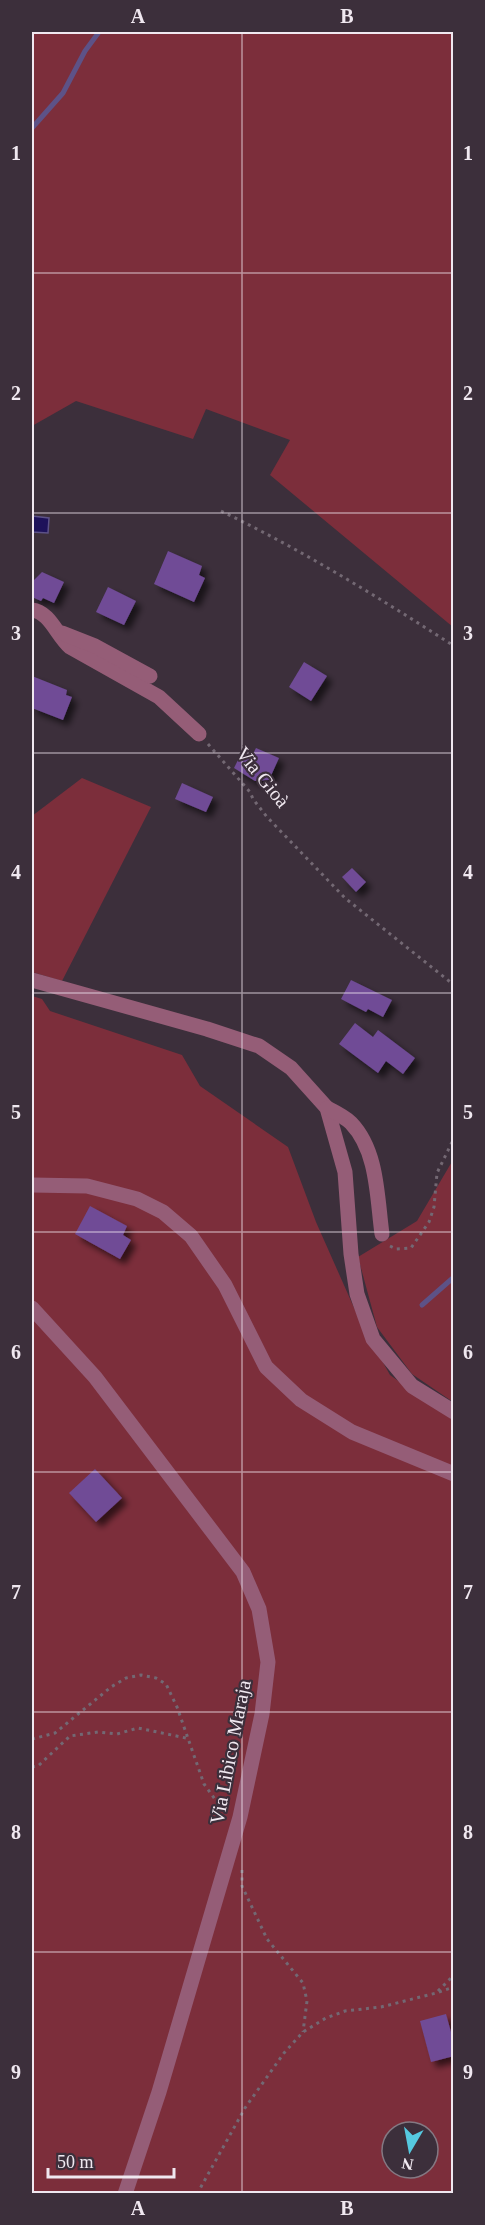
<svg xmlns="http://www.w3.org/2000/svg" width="485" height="2225" viewBox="0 0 485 2225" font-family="Georgia,serif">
<defs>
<filter id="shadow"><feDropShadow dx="5.5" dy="5.5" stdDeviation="3" flood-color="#0009"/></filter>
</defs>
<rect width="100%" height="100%" fill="#3c2f3b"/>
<g fill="#7c2e3b" fill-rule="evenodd">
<path d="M32,32H453V627L270,475L290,440L206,409L193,439L76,401L32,426Z"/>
<path d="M82,778L151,807L62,981L32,972V816Z"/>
<path d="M32,996L42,999L50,1011L182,1055L200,1086L288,1147L316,1222L359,1319L390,1375L453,1420V2193H32ZM392,2132H428V2168H392Z"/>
<path d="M453,1160V1402L412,1374L377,1327L358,1257L417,1221Z"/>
</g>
<path fill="#1e125a" stroke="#5d5287" stroke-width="1.5" d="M32,516L49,518L48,533L32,532Z"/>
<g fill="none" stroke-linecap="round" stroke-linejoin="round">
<g stroke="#5d5287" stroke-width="5">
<path d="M32,128L63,93L85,51L99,32"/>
<path d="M422,1305L454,1277"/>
</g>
</g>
<g fill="#6f4b96" filter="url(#shadow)">
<path d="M168,551L202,566L199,575L205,578L194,602L154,584Z"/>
<path d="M42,572L64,582L54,603L43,598L41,601L32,597V582Z"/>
<path d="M108,587L136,601L124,625L96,612Z"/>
<path d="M304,662L327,676L311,701L289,687Z"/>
<path d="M32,676L67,690L66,695L72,697L63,720L32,708Z"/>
<path d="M256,748L279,758L269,780L255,781L234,768L242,752L252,756Z"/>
<path d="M182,783L213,797L206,812L175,799Z"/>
<path d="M352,868L366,882L356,892L342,877Z"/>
<path d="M351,980L392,1000L383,1017L368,1009L366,1012L341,999Z"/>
<path d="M355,1023L373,1037L378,1030L415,1058L403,1074L386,1061L378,1073L339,1044Z"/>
<path d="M90,1206L127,1226L123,1235L131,1240L120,1259L75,1234Z"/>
<path d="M95,1469L122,1498L96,1522L69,1493Z"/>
<path d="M446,2014L454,2043V2056L431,2062L420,2021Z"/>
</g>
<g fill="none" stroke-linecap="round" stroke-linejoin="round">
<g stroke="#736873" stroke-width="3" stroke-dasharray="3 4.5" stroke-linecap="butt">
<path d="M221,511C302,550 378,597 454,646"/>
<path d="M208,744L250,792L253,799L267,817L345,898L454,985"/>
<path d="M390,1246L396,1249L411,1248L429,1222L434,1207L437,1173L454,1138"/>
<path d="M32,1739L55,1733L111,1687L126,1678L141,1675L156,1678L166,1684L177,1707L204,1784L222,1809L225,1811"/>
<path d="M32,1767L38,1766L70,1736L98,1732L117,1734L138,1728L186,1738"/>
<path d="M242,1870V1886L267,1939L303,1983L307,2001L303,2032"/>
<path d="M438,1991L454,1975"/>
<path d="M197,2194L245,2108L284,2053L303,2032L326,2018L345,2011L381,2007L436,1993L454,1987"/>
</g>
<g stroke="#955d77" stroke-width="15">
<path d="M32,610C50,612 57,636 70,647L159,697L199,734"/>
<path d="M62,633L95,646L150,676"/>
<path d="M32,980L207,1029L259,1046L291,1068L327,1108L345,1172L351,1254L357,1294L373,1339L412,1386L454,1412"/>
<path d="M327,1108C335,1112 345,1117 351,1123C378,1151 377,1198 382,1234"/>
<path d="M32,1185L87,1186L137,1199L163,1212L191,1236L225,1285L266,1367L301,1400L352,1432L454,1474"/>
<path d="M32,1308L95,1377L243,1572L259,1609L268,1662L262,1714L240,1817L159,2092L125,2194"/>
</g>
</g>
<path fill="none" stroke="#f0e8f0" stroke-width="1.5" stroke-opacity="0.55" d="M242,32V2194M32,273H454M32,513H454M32,753H454M32,993H454M32,1232H454M32,1472H454M32,1712H454M32,1952H454"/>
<g text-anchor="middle" stroke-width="4.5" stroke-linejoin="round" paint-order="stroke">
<g font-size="20" fill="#f0e8f0" stroke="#3c2f3b">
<text transform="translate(263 777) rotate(51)" y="7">Via Gioà</text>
<text transform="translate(230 1752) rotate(-79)" y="7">Via Libico Maraja</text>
</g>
</g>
<rect width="485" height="2225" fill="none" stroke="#3c2f3b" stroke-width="66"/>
<g transform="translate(410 2150) rotate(190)"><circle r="28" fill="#3c2f3b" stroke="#847983" stroke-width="1.5"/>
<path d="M0-4.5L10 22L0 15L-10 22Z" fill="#56c9e0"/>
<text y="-9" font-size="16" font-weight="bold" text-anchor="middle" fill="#f0e8f0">N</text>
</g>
<path d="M48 2168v9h126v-9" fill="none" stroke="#f0e8f0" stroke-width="3"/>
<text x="57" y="2168" font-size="18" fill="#f0e8f0" stroke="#3c2f3b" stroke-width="4.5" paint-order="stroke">50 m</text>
<rect x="33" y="33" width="419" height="2159" fill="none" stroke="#f0e8f0" stroke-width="2"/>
<g font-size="20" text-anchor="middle" font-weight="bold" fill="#f0e8f0">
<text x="138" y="23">A</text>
<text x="347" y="23">B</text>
<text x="16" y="160">1</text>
<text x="468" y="160">1</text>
<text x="16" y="400">2</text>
<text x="468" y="400">2</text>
<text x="16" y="640">3</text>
<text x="468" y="640">3</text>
<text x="16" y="879">4</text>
<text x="468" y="879">4</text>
<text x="16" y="1119">5</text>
<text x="468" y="1119">5</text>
<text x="16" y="1359">6</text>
<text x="468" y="1359">6</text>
<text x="16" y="1599">7</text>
<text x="468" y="1599">7</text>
<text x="16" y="1839">8</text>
<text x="468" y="1839">8</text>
<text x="16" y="2079">9</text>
<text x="468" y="2079">9</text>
<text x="138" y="2215">A</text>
<text x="347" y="2215">B</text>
</g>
</svg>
